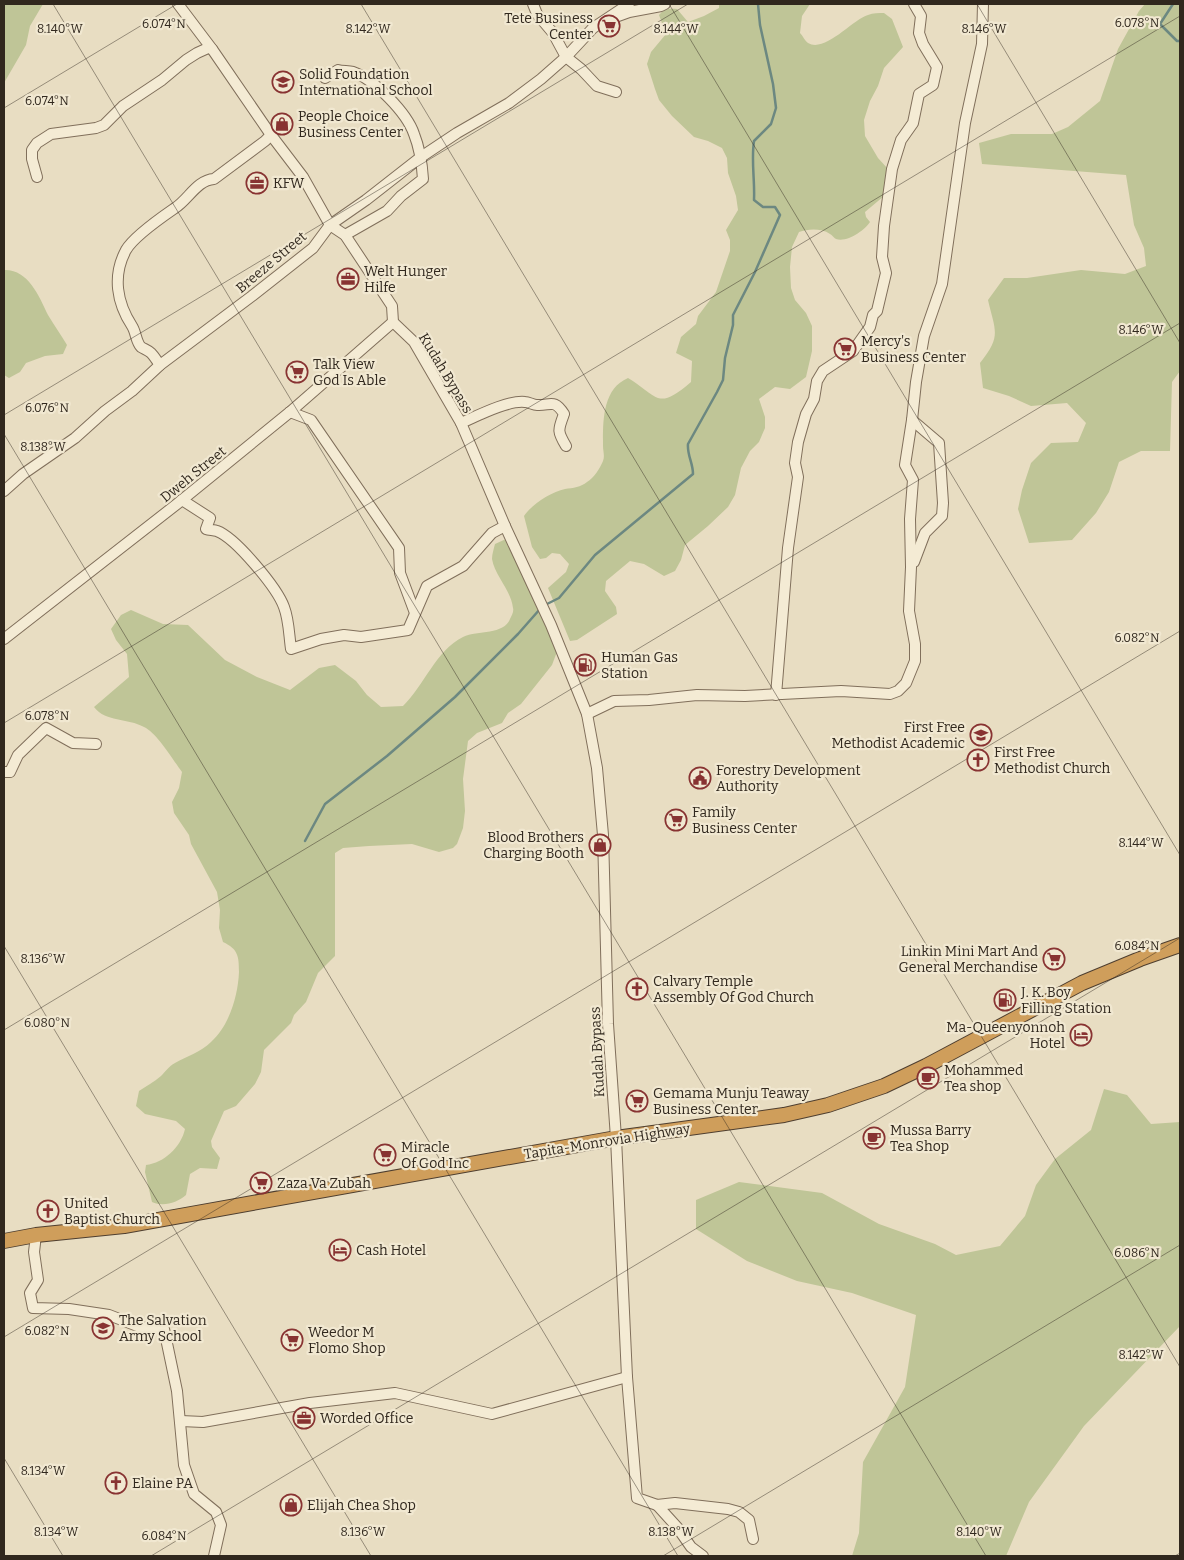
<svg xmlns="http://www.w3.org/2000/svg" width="1184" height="1560" viewBox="0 0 1184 1560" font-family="Bitter,serif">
<rect width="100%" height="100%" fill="#e8ddc2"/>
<g fill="#bfc597">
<path d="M4,4H43L30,26L26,45L4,83Z"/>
<path d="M719,4H810L802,16L800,33C803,36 805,41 808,43C825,53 852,20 868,15C873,13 879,13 884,13L892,19L903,47L884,68L878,86L870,101L864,120L865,136L878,158L888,169L884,196L865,212L866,217L870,222C865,230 847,243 836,239C834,238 832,235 830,234C821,228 808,229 799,232L792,247L790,267L791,288L795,300L806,313L812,326V351L806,377L790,389L775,387L759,399L765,417V428L759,442L750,451L741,468L735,495L728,507L708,526L685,545L681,560L675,571L664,576L644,564L630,561L606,581L605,591L616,607L617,614L577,640L570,641L548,588L566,572L569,564L560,554L552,553L546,558L540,559L532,547L524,516C532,504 551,492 565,489C573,488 581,487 587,482C594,478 600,468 603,461C605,456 603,451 603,446C603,422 602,389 628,378C659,397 657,411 691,382L692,361L676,353L681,337L696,324L698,316L716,292L730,251V240L726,230L738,210L736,196L728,173L727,158L722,148L708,141L694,137L672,116L659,100L655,89L647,64L651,52L666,34L659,15C664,9 669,8 677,9L688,22L704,16L719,8Z"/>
<path d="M1145,4H1180V371L1172,382L1170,451H1141L1119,462L1109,492L1096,513L1072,540L1029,543L1018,509L1022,490L1031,463L1051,443L1078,442L1086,423L1067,403L1031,406L1009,396L983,388L980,363C1002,336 995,331 988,300L1004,278H1027L1081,270L1125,274L1146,266L1144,248L1134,225L1126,175L982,164L979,143L1011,134H1052L1068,127L1100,101L1118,49L1139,11Z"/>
<path d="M4,270C28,269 39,296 48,315C54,325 61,335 67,345L63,354L45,356L26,363L20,372L9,378L4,375Z"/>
<path d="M506,539L558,649L552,665L521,704L508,713L502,723L477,733L468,741L463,779L465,811L463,828L457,844L453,848L439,852L412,844L369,846L343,848L335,853V956L318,973L306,1002L294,1015L291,1023L264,1050L261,1072L255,1084L236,1106L224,1111L211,1141L212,1147L220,1158L217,1169L200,1168L190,1174L186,1195C177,1203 163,1207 152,1202L145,1172L146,1165C164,1163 181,1147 185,1129L176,1121L145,1114L136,1106L139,1091C146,1086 154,1082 161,1076C165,1072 169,1066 175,1063C187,1056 201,1052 211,1042C229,1026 238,996 239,972C239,956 238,949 223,942L219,928L220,910L217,892L191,844L189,835L174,813L172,802L179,788L182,772C173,760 157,733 144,727C128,718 105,722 94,707L129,677L127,654L116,640L111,629L121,615L131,610L163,624L188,625L225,660L257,677L290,690L319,668L335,665L356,681L367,695L381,707L403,706C424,686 436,650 463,637C478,630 504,635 510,619C512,615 514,611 513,608C511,590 495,576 492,559C492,554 494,548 495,544Z"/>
<path d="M1104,1089L1127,1095L1151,1124L1180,1122V1326L1084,1426L1029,1502L1006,1556H852L859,1533L863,1462L905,1387L916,1315L852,1293L797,1281L747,1261L696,1229V1200L739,1182L822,1193L879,1224L935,1244L956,1255L1000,1246L1025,1216L1036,1185L1055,1159L1091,1130Z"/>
</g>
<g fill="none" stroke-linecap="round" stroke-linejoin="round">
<g stroke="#6c8881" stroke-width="2.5">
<path d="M1173,4L1160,24L1177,41H1180"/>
<path d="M545,605L559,598L595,555L693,474C693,463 687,455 688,444L717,392L723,380L725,358L733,325V315L755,272L780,215L775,207H763L754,200C755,180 751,161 754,141L771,124L776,108L773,84L760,25L758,4"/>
<path d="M305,841L325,804L387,756L455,697L518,634L540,609"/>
</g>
<g stroke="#806f5b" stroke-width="12">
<g id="minor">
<path d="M178,4L212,49L271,135L303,177L330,225L345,235L392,306L393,322L414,342L461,423L505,526L551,625L587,714L597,768L603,835L608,1024L616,1138L627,1377L637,1498L657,1505L675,1503L728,1509L739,1512L749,1520L753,1539"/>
<path d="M533,4L537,14L553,33L566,57L581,69L597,86L616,92"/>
<path d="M618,16L629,12L661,6L665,4"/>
<path d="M325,78L338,70C342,71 348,71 353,72C374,79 407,113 414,134C420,149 422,163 423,179L401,196L387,211L345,235"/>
<path d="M37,177L32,159V150L37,143L51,134L96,128L104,125L123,106L162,80L186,60L197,53L208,48L212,49"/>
<path d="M160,365C157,361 154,356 151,353C148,350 144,349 141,347C136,342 136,332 132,326C117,303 112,276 126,250C134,236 162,217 175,208C188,200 197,180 214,179L265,141L271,135"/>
<path d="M290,412L311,420L399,548L400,573L415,613"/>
<path d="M912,420L939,443L943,503L942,516L925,533L914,562"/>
<path d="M461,423C477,416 508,400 525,402C529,402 533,405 537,405C550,406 554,398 564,414C558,430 557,431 566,446"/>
<path d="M4,491L23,474L75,438L105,411L132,391L160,365L252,296L313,248L330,225L366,200L421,157L457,133L509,103L541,79L566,57L593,28L629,4"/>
<path d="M182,500L210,518L206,529C209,530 214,530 217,531C236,538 277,588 284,607C289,620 289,635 291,649L321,639L344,635L361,637L408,630L427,586L463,566L492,533L505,526"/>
<path d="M4,639L177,504L290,412L393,322"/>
<path d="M776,695L788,548L798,477L795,463L798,442L806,414L814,399L817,381L823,371L853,351L870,327L873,315L877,311L886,273L882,257L884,226L892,169L901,140L913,123L919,94L933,85L937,67L923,44L919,33L921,16L914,4"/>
<path d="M587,714L614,701L649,700L697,695L745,696L841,691L890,694L898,691L906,683L915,661V644L909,611L911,567L910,519L913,480L905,465L912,420L916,382L924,336L942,284L965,123L982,44L983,4"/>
<path d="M4,772H10L18,755L46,728L73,743L96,744"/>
<path d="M36,1235L34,1252L38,1280L30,1293L33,1308L69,1309L109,1315L140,1327L164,1329L177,1391L184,1465L194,1494L216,1512L221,1525L214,1556"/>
<path d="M181,1421L203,1422L310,1403L395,1393L492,1414L627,1377"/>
<path d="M657,1505L677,1527L691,1547L703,1556"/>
</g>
</g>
<g stroke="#4e3e2f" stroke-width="16">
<path id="highway" d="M4,1241L36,1235L124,1226L616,1138L784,1115L828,1105L884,1086L926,1066L1082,983L1140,959L1180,945"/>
</g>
<use href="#minor" stroke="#f4ebd4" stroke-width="10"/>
<use href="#highway" stroke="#cf9e5b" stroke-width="14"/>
</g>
<path fill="none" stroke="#31281e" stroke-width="1" stroke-opacity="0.45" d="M53,4L986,1556M361,4L1180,1367M669,4L1180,855M977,4L1180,343M4,108L177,4M4,415L688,4M4,434L678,1556M4,723L1180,16M4,946L371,1556M4,1030L1180,323M4,1337L1180,631M4,1458L63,1556M151,1556L1180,938M663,1556L1180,1245M1175,1556L1180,1553"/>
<defs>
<g id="supermarket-ring" transform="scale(1.125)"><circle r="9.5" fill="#f1e8d1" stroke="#883332" stroke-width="1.5"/><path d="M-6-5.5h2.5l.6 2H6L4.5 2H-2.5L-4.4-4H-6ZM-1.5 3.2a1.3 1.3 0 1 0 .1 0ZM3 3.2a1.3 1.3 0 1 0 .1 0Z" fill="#883332"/></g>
<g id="school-ring" transform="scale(1.125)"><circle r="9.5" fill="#f1e8d1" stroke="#883332" stroke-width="1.5"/><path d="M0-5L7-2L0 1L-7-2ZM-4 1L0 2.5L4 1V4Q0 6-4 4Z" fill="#883332"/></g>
<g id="shop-ring" transform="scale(1.125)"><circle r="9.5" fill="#f1e8d1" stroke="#883332" stroke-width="1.5"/><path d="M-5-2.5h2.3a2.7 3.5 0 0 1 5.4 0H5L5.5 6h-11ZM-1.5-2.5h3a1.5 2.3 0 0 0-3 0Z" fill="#883332"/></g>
<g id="office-ring" transform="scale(1.125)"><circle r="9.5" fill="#f1e8d1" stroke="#883332" stroke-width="1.5"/><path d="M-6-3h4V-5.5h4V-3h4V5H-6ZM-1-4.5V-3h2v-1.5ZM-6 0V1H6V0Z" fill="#883332"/></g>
<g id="fuel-ring" transform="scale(1.125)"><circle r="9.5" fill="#f1e8d1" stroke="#883332" stroke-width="1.5"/><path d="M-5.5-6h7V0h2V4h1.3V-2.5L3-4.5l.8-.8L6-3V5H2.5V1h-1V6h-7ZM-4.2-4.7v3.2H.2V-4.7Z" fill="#883332"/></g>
<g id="church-ring" transform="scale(1.125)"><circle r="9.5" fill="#f1e8d1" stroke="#883332" stroke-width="1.5"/><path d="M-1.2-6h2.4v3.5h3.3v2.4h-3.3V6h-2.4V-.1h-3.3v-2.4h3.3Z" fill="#883332"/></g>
<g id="civic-ring" transform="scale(1.125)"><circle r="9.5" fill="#f1e8d1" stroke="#883332" stroke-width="1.5"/><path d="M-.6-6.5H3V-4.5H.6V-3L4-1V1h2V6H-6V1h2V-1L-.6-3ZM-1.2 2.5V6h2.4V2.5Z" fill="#883332"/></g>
<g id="hotel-ring" transform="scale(1.125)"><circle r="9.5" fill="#f1e8d1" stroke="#883332" stroke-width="1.5"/><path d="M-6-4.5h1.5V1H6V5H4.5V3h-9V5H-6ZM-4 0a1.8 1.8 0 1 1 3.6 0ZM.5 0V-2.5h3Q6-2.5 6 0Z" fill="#883332"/></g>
<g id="cafe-ring" transform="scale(1.125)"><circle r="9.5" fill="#f1e8d1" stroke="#883332" stroke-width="1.5"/><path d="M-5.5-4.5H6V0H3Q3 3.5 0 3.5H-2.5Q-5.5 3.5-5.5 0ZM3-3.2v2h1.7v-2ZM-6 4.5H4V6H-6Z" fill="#883332"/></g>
</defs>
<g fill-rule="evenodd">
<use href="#supermarket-ring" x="609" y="26"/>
<use href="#school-ring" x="283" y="82"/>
<use href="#shop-ring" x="282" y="124"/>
<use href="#office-ring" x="257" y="183"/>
<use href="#office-ring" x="348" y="279"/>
<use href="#supermarket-ring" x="845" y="349"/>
<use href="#supermarket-ring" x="297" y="372"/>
<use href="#fuel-ring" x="585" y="665"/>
<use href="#school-ring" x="981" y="735"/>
<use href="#church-ring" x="978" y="760"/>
<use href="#civic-ring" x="700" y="778"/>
<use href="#supermarket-ring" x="676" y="820"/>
<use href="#shop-ring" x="600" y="845"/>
<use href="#supermarket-ring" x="1054" y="959"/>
<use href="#church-ring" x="637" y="989"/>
<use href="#fuel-ring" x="1005" y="1000"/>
<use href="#hotel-ring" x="1081" y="1035"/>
<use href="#cafe-ring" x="928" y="1078"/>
<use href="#supermarket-ring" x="637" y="1101"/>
<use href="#cafe-ring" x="874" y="1138"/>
<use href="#supermarket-ring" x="385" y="1155"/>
<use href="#supermarket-ring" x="261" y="1183"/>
<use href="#church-ring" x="48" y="1211"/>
<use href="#hotel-ring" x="340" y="1250"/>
<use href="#school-ring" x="103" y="1328"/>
<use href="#supermarket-ring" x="292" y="1340"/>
<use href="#office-ring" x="304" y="1418"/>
<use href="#church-ring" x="116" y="1483"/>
<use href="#shop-ring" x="291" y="1505"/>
</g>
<g text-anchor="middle" stroke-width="4.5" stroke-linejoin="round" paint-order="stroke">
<g font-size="14" fill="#31281e" stroke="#f1e8d1" text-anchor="start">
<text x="593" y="23" text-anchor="end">Tete Business<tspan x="593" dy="16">Center</tspan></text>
<text x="299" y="79">Solid Foundation<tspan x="299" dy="16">International School</tspan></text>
<text x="298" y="121">People Choice<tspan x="298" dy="16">Business Center</tspan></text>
<text x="273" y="188">KFW</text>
<text x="364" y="276">Welt Hunger<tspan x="364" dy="16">Hilfe</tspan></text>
<text x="861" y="346">Mercy's<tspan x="861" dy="16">Business Center</tspan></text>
<text x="313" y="369">Talk View<tspan x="313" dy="16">God Is Able</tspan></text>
<text x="601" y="662">Human Gas<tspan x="601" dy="16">Station</tspan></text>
<text x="965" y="732" text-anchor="end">First Free<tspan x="965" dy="16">Methodist Academic</tspan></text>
<text x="994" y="757">First Free<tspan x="994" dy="16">Methodist Church</tspan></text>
<text x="716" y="775">Forestry Development<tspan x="716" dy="16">Authority</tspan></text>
<text x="692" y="817">Family<tspan x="692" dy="16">Business Center</tspan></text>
<text x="584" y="842" text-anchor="end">Blood Brothers<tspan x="584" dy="16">Charging Booth</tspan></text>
<text x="1038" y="956" text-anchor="end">Linkin Mini Mart And<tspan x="1038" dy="16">General Merchandise</tspan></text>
<text x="653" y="986">Calvary Temple<tspan x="653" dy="16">Assembly Of God Church</tspan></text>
<text x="1021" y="997">J. K. Boy<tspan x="1021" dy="16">Filling Station</tspan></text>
<text x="1065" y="1032" text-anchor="end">Ma-Queenyonnoh<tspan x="1065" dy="16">Hotel</tspan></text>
<text x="944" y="1075">Mohammed<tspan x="944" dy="16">Tea shop</tspan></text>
<text x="653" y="1098">Gemama Munju Teaway<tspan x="653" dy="16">Business Center</tspan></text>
<text x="890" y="1135">Mussa Barry<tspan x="890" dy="16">Tea Shop</tspan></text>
<text x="401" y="1152">Miracle<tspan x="401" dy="16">Of God Inc</tspan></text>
<text x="277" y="1188">Zaza Va Zubah</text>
<text x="64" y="1208">United<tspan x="64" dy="16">Baptist Church</tspan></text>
<text x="356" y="1255">Cash Hotel</text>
<text x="119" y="1325">The Salvation<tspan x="119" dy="16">Army School</tspan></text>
<text x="308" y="1337">Weedor M<tspan x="308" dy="16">Flomo Shop</tspan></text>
<text x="320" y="1423">Worded Office</text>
<text x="132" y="1488">Elaine PA</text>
<text x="307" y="1510">Elijah Chea Shop</text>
</g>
<g font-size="14" fill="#31281e" stroke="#f1e8d1">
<text transform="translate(271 262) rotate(-40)" y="5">Breeze Street</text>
<text transform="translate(446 373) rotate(59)" y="5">Kudah Bypass</text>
<text transform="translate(193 474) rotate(-39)" y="5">Dweh Street</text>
<text transform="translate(597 1052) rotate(-93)" y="5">Kudah Bypass</text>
<text transform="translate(607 1141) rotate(-9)" y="5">Tapita-Monrovia Highway</text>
</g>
</g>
<g font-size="12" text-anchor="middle" fill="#31281e" stroke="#f1e8d1" stroke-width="4.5" stroke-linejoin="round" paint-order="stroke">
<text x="1137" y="27">6.078°N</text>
<text x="164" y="28">6.074°N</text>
<text x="60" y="33">8.140°W</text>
<text x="368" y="33">8.142°W</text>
<text x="676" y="33">8.144°W</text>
<text x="984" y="33">8.146°W</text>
<text x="47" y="105">6.074°N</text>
<text x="1141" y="334">8.146°W</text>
<text x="47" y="412">6.076°N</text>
<text x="43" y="451">8.138°W</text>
<text x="1137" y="642">6.082°N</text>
<text x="47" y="720">6.078°N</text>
<text x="1141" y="847">8.144°W</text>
<text x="1137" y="950">6.084°N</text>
<text x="43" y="963">8.136°W</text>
<text x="47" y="1027">6.080°N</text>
<text x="1137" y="1257">6.086°N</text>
<text x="47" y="1335">6.082°N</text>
<text x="1141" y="1359">8.142°W</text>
<text x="43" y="1475">8.134°W</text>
<text x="56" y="1536">8.134°W</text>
<text x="363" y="1536">8.136°W</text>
<text x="671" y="1536">8.138°W</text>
<text x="979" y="1536">8.140°W</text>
<text x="164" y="1540">6.084°N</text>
</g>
<rect width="1184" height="1560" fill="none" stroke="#31281e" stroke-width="10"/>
</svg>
